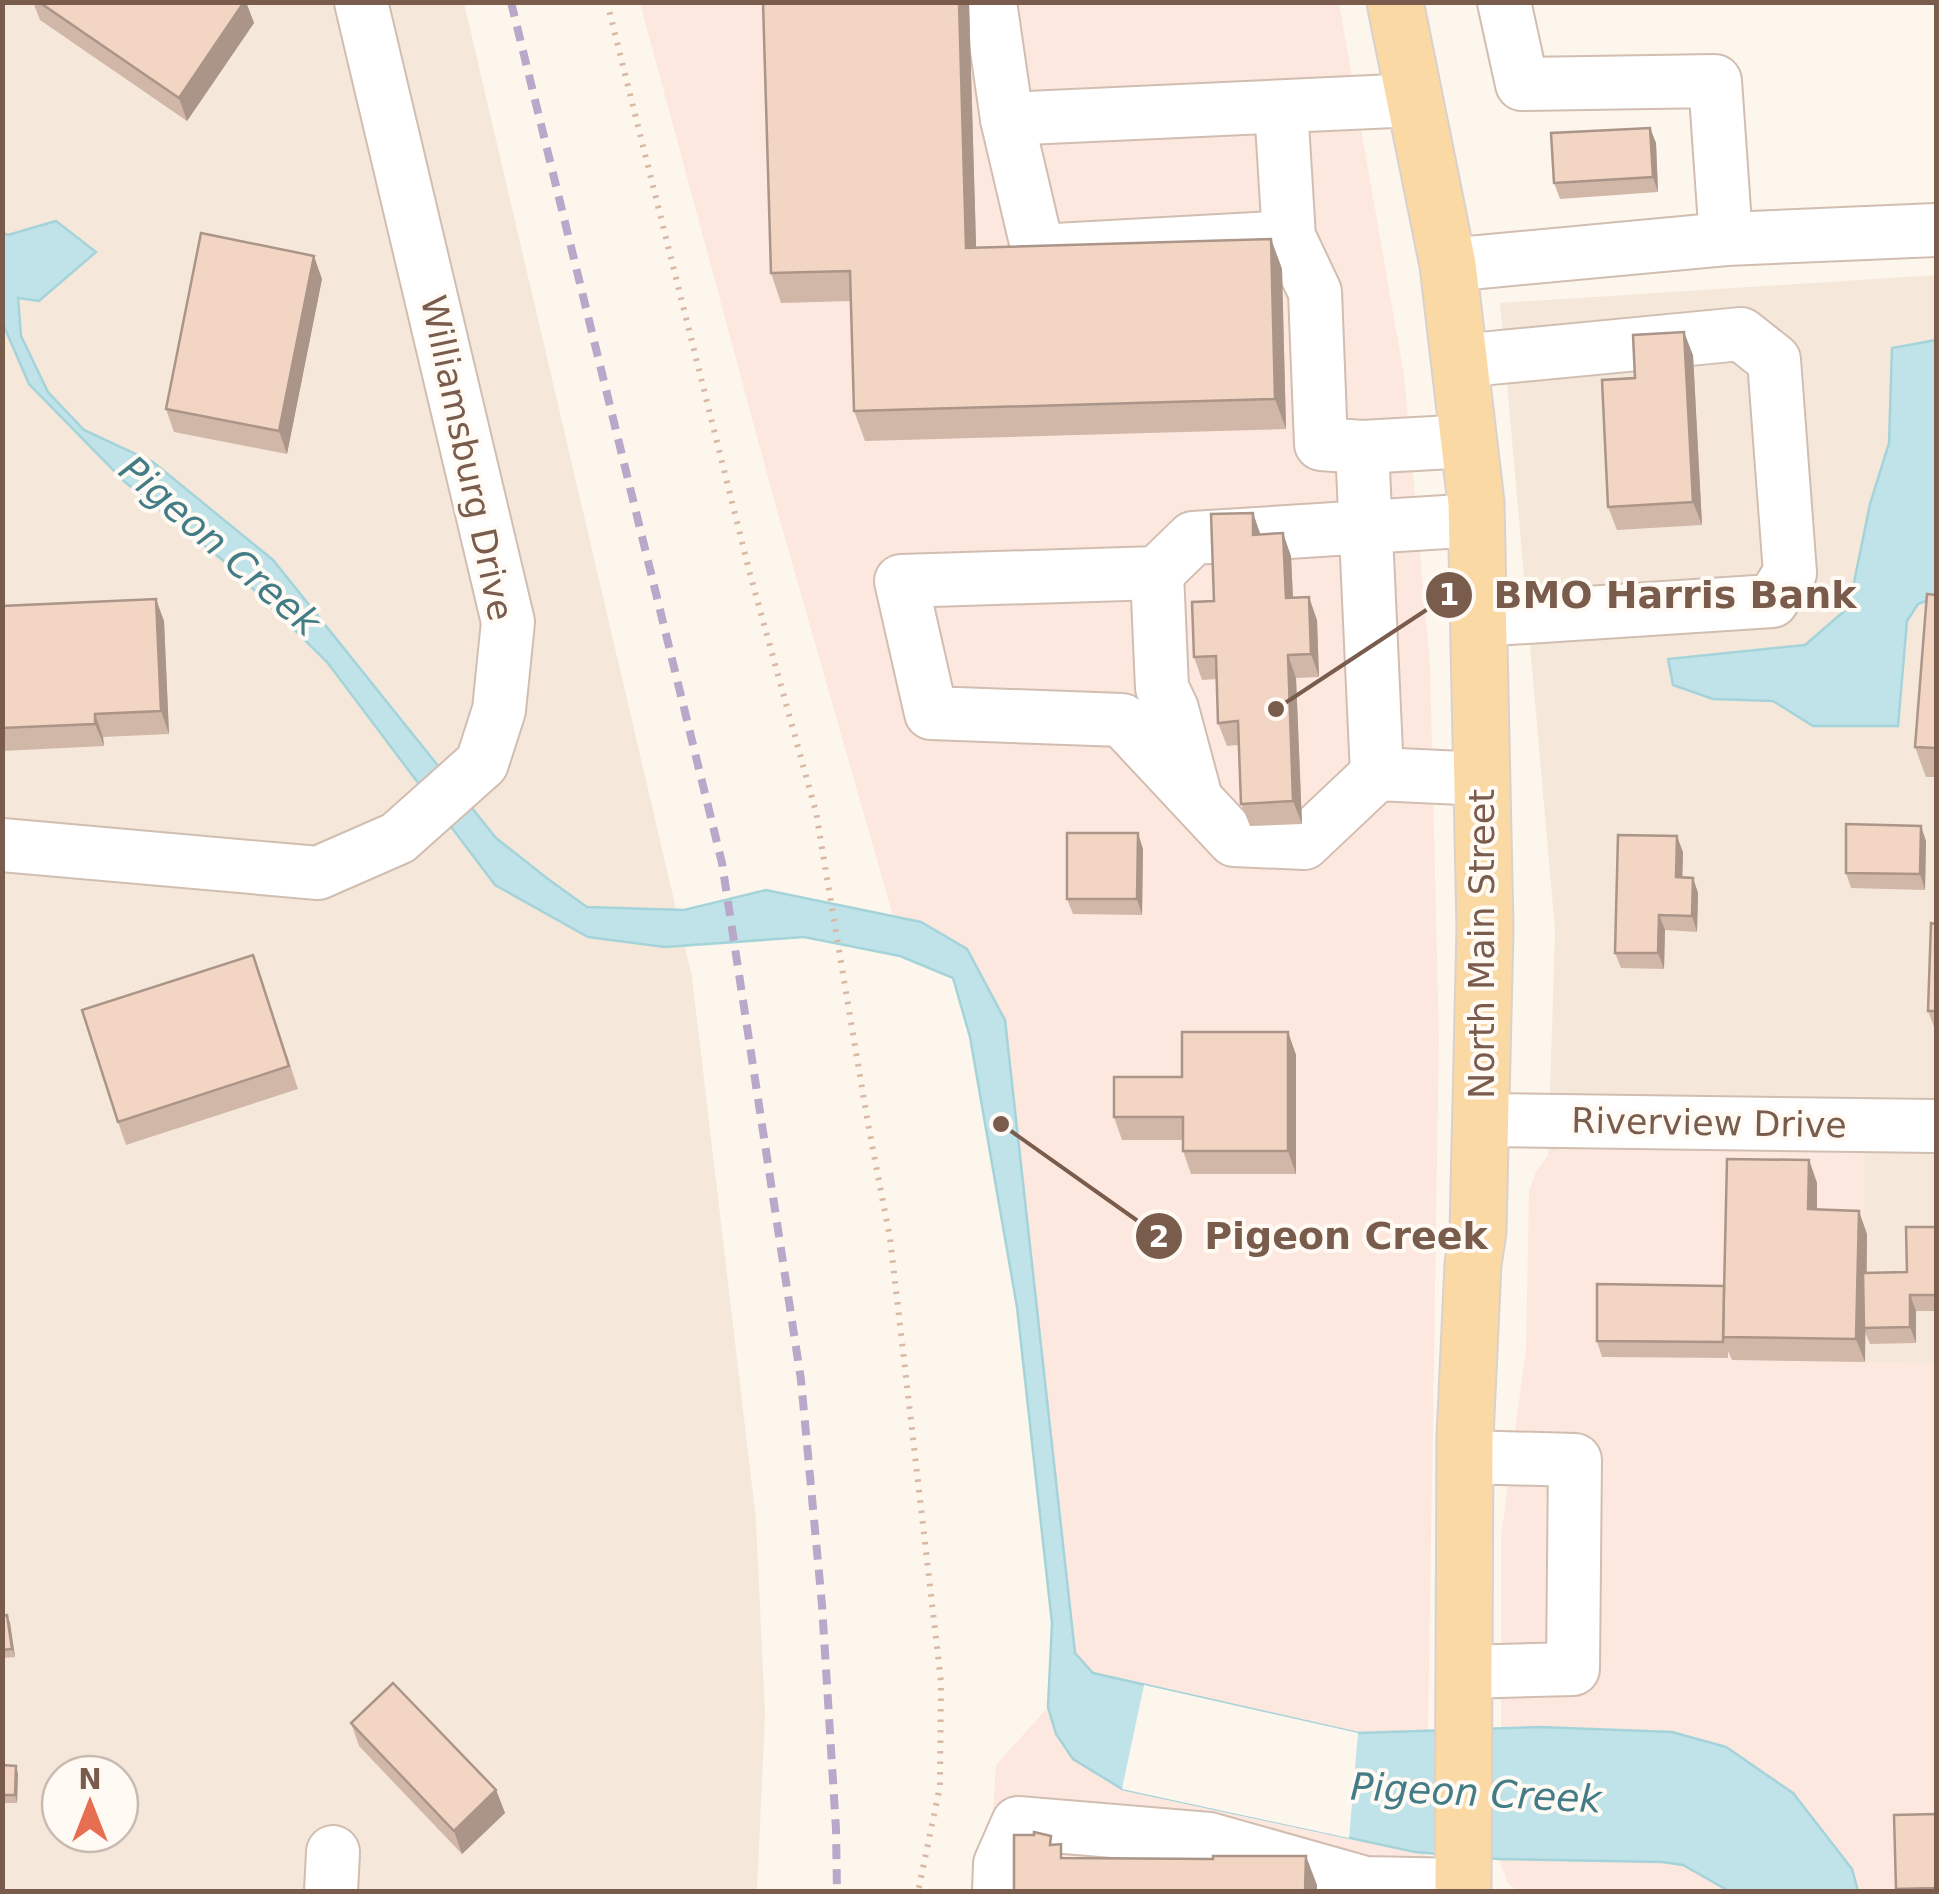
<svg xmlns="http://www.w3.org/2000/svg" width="1939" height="1894" viewBox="0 0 1939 1894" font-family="'DejaVu Sans',sans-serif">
<rect width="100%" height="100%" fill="#fdf6ec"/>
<g fill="#f5e8da" fill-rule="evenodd">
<path d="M3,3H464L692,977L756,1520L765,1715L757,1891L3,1892ZM60,1774H120V1834H60Z"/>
<path d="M1936,275V1363H1866L1566,1147L1548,1155L1555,930L1500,303Z"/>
</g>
<g fill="#fde8e0">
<path d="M640,3H1339L1404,375L1430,664L1439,1039L1428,1731L1358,1733L1093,1673L1075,1653L1005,1020L921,922L893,916L776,507Z"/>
<path d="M1586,1145L1864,1152L1866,1362L1936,1363V1891H1858L1852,1869L1672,1732L1501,1728V1538L1526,1348L1529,1191L1536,1172L1548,1155L1566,1147Z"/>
<path d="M1048,1707L1056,1734L1122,1789L1425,1854V1891L987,1892L996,1765Z"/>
<path d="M1499,1859L1662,1862L1683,1865L1729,1891H1517L1508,1883Z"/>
</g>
<g fill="#bfe3e8" stroke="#a5d3da" stroke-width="2.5">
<path d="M56,221L96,252L39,301L18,298L21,336L48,392L84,430L153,462L273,560L496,838L548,879L587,907L684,910L766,890L921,922L967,949L1005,1020L1075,1653L1093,1673L1358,1733L1539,1727L1672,1732L1726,1747L1793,1793L1852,1869L1858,1891H1729L1683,1865L1662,1862L1499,1859L1415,1852L1122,1789L1073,1759L1056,1734L1048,1707L1052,1623L1017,1307L970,1037L953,978L900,956L804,937L665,947L588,937L495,885L327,662L230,566L125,482L29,384L3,324L2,232L8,235Z"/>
<path d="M1936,340V597L1918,604L1907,621L1898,726H1813L1773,701L1713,699L1673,685L1668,659L1805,645L1849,607L1870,504L1889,443L1892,348Z"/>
</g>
<path fill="#fdf6ec" d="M1144,1685L1358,1733L1349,1838L1122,1789Z"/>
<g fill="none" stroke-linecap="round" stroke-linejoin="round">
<g stroke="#d1beb0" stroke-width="56">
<g id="minor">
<path d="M990,2L1007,119L1415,100"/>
<path d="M1281,107L1289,237L1315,292L1321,444L1362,447L1469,441"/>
<path d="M1007,119L1038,251L1289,237"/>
<path d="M1726,239L1936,230"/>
<path d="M1448,265L1726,239L1715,81L1522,84L1504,2"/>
<path d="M1459,361L1741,334L1774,360L1790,573L1772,601L1479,620"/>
<path d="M1362,447L1377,774"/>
<path d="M1477,520L1193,538L1157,573L901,581L931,713L1122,720L1234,840L1304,843L1377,774L1483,779"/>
<path d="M1157,573L1162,688L1172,709L1194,791"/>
<path d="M2,845L318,873L398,838L482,763L499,710L508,622L361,2"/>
<path d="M1481,1120L1936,1126"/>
<path d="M1464,1672L1573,1669L1575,1460L1465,1457"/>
<path d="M331,1892L333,1852"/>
<path d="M999,1892L1000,1864L1018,1823L1209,1839L1365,1883L1463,1885"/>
</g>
</g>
<g stroke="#dad1cd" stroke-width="59">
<path id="major" d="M1395,2L1448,265L1476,503L1485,928L1478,1231L1473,1264L1465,1437L1463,1892"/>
</g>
<path stroke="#d9b8a5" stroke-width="6" stroke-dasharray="2.5 8" stroke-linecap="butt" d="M607,2L750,574L816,812L868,1124L890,1238L941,1682L940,1786L918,1892"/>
<use href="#minor" stroke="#fff" stroke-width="52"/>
<use href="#major" stroke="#fbd9a5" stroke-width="55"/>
<path stroke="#b9a8c9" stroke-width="8" stroke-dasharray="15 10" stroke-linecap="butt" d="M511,2L722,863L801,1380L822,1605L836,1829L837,1892"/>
</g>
<g fill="#d1b7a8">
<path d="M33,2H246L254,23L187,121L40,20Z"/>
<path d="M969,2L976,247L1271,239L1282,269L1286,429L865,441L854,411L851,301L781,303L771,273Z"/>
<path d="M1650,128L1656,143L1658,192L1560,199L1554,183Z"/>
<path d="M322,279L287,454L174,432L166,409Z"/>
<path d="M1693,355L1702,525L1617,530L1608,507L1635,378Z"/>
<path d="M1253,513L1260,534L1291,556L1293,598L1317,620L1319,677L1296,678L1302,824L1250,826L1241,804L1239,745L1227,746L1218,723L1217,679L1202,680L1194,657L1214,601Z"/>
<path d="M1936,595V777H1926L1915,747Z"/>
<path d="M2,606L164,621L169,734L103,737L104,746L2,751Z"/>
<path d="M1926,841L1925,890L1851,888L1846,873Z"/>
<path d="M1143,849L1142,915L1073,914L1067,899Z"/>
<path d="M1683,852L1682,877L1693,878L1698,893L1697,932L1665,930L1664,969L1621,968L1615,953Z"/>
<path d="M1936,924V1027H1934L1928,1011Z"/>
<path d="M261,977L298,1089L126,1145L118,1122Z"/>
<path d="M1288,1032L1296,1055V1174H1191L1183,1151V1140H1122L1114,1117L1182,1077Z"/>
<path d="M1809,1160L1817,1183V1210L1867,1234V1273L1907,1272L1936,1227V1311H1916V1343L1870,1344L1865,1332V1362L1732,1360L1728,1351V1358L1602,1357L1597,1341L1724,1286Z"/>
<path d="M2,1616L10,1623L15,1657L2,1658Z"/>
<path d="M351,1723L496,1790L505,1813L462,1854L359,1746Z"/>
<path d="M2,1765L16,1766L18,1774L17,1803H2Z"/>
<path d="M1936,1814V1892H1897L1896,1889Z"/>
</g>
<g fill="#aa9588">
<path d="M244,2H246L254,23L187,121L179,98Z"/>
<path d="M959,2H969L977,277L966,248Z"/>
<path d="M1650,128L1656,143L1658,192L1653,177Z"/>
<path d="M1271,239L1282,269L1286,429L1275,399Z"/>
<path d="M314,256L322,279L287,454L279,431Z"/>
<path d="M1684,332L1693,355L1702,525L1693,502Z"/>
<path d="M1253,513L1261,536L1253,535Z"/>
<path d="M1283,533L1291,556L1294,621L1286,598Z"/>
<path d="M1309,597L1317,620L1319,677L1311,654Z"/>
<path d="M156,599L164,621L169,734L161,711Z"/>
<path d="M1288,655L1296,678L1302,824L1293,801Z"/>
<path d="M95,714L103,737L104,746L95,724Z"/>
<path d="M1921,826L1926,841L1925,890L1920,874Z"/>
<path d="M1138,833L1143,849L1142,915L1137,899Z"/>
<path d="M1677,836L1683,852L1682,893L1676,877Z"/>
<path d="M1693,878L1698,893L1697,932L1692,916Z"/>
<path d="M1659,915L1665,930L1664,969L1658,953Z"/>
<path d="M1288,1032L1296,1055V1174L1288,1151Z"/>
<path d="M1809,1160L1817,1183V1232L1808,1209Z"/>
<path d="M1859,1211L1867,1234L1865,1362L1856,1339Z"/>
<path d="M1910,1295L1916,1311V1343L1910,1327Z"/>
<path d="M7,1615L10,1623L15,1657L12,1649Z"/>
<path d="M16,1766L18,1774L17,1803L15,1795Z"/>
<path d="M496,1790L505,1813L462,1854L454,1831Z"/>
<path d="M1306,1856L1317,1885V1892H1305Z"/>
</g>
<g fill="#f3d5c3" stroke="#aa9588" stroke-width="2.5">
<path d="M39,2H244L179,98Z"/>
<path d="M763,2H959L966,248L1271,239L1275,399L854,411L850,271L771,273Z"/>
<path d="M1650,128L1653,177L1554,183L1551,133Z"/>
<path d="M201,233L314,256L279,431L166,409Z"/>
<path d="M1684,332L1693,502L1608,507L1602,380L1635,378L1633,335Z"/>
<path d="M1253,513V535L1283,533L1286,598L1309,597L1311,654L1288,655L1293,801L1241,804L1238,721L1218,723L1216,656L1194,657L1192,602L1214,601L1211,514Z"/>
<path d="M1927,594L1936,595V748L1915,747Z"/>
<path d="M156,599L161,711L95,714V724L2,728V606Z"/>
<path d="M1846,824L1921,826L1920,874L1846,873Z"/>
<path d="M1067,833H1138L1137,899H1067Z"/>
<path d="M1618,835L1677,836L1676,877L1693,878L1692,916L1659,915L1658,953H1615Z"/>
<path d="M1931,923L1936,924V1011H1928Z"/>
<path d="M253,955L289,1066L118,1122L82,1010Z"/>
<path d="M1182,1032H1288V1151H1183V1117H1114V1077H1182Z"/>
<path d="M1727,1159L1809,1160L1808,1209L1859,1211L1856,1339L1723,1337Z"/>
<path d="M1906,1227H1936V1295H1910V1327L1864,1328L1863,1273L1907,1272Z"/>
<path d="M1597,1284L1724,1286L1723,1342L1597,1341Z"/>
<path d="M7,1615L12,1649L2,1650V1616Z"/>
<path d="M393,1683L496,1790L454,1831L351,1723Z"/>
<path d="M2,1765L16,1766L15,1795H2Z"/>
<path d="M1936,1814V1888L1896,1889L1894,1815Z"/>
<path d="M1034,1832L1051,1836L1050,1845L1061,1844V1858L1213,1859V1856H1306L1305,1892H1014V1835H1034Z"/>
</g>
<g text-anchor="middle" stroke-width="8" stroke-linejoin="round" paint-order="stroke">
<g font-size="35" fill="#7a5c4d" stroke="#fffaf3">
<text transform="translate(467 458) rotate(78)" y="12">Williamsburg Drive</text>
<text transform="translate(1482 944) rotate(-90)" y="12">North Main Street</text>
<text transform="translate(1709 1123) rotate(1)" y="12">Riverview Drive</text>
</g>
<g font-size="38" font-style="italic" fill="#437c86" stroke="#fffaf3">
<text transform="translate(220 546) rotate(41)" y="13">Pigeon Creek</text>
<text transform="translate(1476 1793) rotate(3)" y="13">Pigeon Creek</text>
</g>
</g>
<path fill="none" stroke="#7a5c4d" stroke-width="4" d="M1276 709L1449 595M1001 1124L1159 1236"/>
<g fill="#7a5c4d" stroke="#fffaf3" stroke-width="4">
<circle cx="1276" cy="709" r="10"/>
<circle cx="1001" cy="1124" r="10"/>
<circle cx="1449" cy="595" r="25"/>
<circle cx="1159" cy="1236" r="25"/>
</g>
<g font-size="30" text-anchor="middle" font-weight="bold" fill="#fff">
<text x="1449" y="605">1</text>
<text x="1159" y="1247">2</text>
</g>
<g font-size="38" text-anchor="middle" font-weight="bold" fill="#7a5c4d" stroke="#fffaf3" stroke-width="8" stroke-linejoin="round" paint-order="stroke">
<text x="1675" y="608">BMO Harris Bank</text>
<text x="1346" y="1249">Pigeon Creek</text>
</g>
<rect width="1939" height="1894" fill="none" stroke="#7a5c4d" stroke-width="10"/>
<g transform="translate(90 1804)"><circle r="48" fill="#fffaf3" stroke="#cabbb1" stroke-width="2.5"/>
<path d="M0-8L18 38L0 25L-18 38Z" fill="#e76f51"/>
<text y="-15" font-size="28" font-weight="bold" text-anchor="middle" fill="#7a5c4d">N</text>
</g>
</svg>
